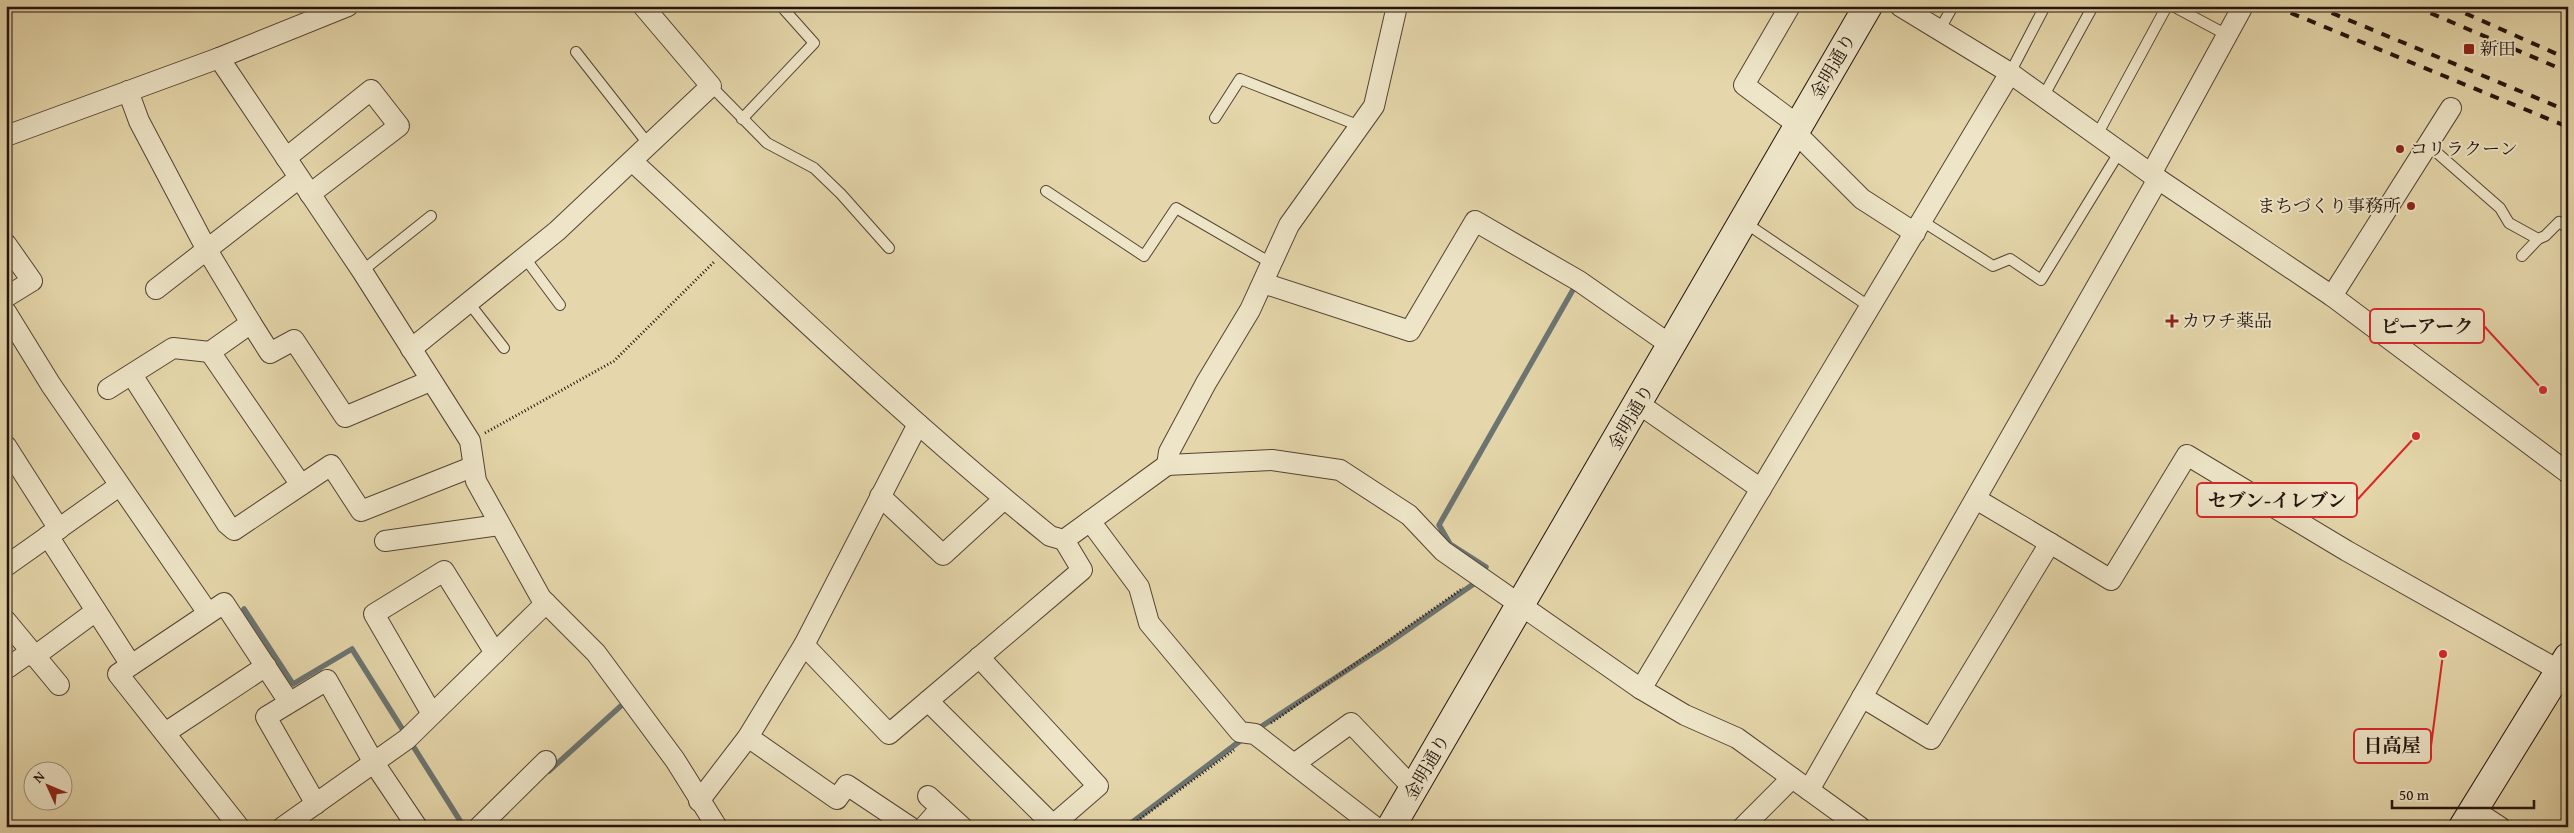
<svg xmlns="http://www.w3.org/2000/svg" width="2574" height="833" viewBox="0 0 2574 833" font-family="'Gentium Book Plus','Noto Serif JP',serif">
<rect width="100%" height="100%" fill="#e5d7ab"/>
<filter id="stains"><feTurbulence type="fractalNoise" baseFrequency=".004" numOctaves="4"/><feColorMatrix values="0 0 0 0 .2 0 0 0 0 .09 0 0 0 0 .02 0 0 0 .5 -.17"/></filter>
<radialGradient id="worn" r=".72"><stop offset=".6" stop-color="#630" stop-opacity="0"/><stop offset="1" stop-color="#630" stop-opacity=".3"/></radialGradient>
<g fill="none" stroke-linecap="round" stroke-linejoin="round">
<g stroke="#6c7572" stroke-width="5.5">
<path d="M244,609L293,684L352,649L464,827"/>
<path d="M1256,730L1390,642L1475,583L1486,567L1450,544L1439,525L1574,288"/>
<path d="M549,771L623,704"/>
<path d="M1126,827L1244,738"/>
</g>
<g stroke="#544434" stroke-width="12">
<g id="lane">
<path d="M2173,6L2227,35"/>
<path d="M1940,29L1953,6"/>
<path d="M576,52L649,145"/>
<path d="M2010,73L2045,6"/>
<path d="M711,86L767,143L814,168L841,194L889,248"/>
<path d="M2043,97L2093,6"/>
<path d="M1215,118L1240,79L1360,126"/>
<path d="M742,119L814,43L781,6"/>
<path d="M2097,135L2167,6"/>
<path d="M2427,144L2500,208L2509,223L2538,239L2545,236L2559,222L2568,228"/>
<path d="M1046,191L1144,256L1176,208L1271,263"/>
<path d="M1922,221L1993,266L2010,259L2041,280L2120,151"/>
<path d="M1744,222L1870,307"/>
<path d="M2522,256L2538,239"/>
<path d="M525,258L560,305"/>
<path d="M362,271L431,216"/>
<path d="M469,303L504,348"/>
</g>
</g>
<g stroke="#544434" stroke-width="22">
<g id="street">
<path d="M1790,6L1744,85L1799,126"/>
<path d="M1900,6L2010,73L2158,179L2332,296L2568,473"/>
<path d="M219,58L362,271L470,441L476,481L541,598L596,653L675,760L717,827"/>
<path d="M1795,132L1862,199L1915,233"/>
<path d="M6,136L219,58L348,6"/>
<path d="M286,158L371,90L399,126L310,194"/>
<path d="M632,161C770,288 904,418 1050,536L1064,540L1167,465L1169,452L1206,383L1250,310L1289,225L1374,106L1397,6"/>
<path d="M2151,174L2243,6"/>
<path d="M6,244L32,281L6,297"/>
<path d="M1263,283L1410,331L1475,221L1579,281L1672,346"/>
<path d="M156,289L299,178"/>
<path d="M2332,296L2451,108"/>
<path d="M6,312L51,385L208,613"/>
<path d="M251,323L270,353L294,340L345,417L430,381"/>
<path d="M411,349L557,231L711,86L643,6"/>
<path d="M210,352L301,485"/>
<path d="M132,375L227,524L234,530L331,465L361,511L472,467"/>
<path d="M108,389L173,348L210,352L251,323L207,250L139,121L128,91"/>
<path d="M1639,404L1761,489"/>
<path d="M6,446L59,529"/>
<path d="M1167,465L1272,460L1340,470L1409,515L1443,551L1641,689L1685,715L1737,738L1860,827"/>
<path d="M880,496L943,555L1004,499"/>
<path d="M1090,521L1139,587L1149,623L1240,732L1255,734L1375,827"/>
<path d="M48,536L131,665"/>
<path d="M385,541L499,525"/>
<path d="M2050,543L2111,580L2187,455L2347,551L2560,671"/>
<path d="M6,566L119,486"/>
<path d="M6,621L59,685"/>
<path d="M804,645L889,734L1082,570L1064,540"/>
<path d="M6,669L26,655L35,656L96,611"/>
<path d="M1641,689L2010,73"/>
<path d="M1862,697L1931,739L2050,543L1976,499"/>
<path d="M928,701L1053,825L1098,786L979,657"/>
<path d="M432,714L374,614L444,571L495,653"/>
<path d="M165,733L266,666"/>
<path d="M748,737L837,799L847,785L910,827"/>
<path d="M1294,764L1351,723L1414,789"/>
<path d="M1809,790L2158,179"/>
<path d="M928,796L962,827"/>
<path d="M699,801L748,737L804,645L918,424"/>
<path d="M316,804L266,717L327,680L374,763L417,827"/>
<path d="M2474,810L2500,827"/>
<path d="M239,827L118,674L224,603L289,702"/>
<path d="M283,827L407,739L546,603"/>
<path d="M479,827L546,761"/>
<path d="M924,827L941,808"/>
<path d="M1743,827L1792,778"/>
</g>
</g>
<g stroke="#23130d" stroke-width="30">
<g id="secondary">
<path d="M1391,827L1868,6"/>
<path d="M2463,827L2568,657"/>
</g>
</g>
<g stroke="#23130d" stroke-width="3" stroke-dasharray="1 2.5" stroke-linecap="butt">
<path d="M2564,6L2568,10"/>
<path d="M485,433L614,361L714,262"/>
<path d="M1271,723L1463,588"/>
<path d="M1129,827L1234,750"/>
</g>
<use href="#lane" stroke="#eee5c8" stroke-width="10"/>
<use href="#street" stroke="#eee5c8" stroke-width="20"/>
<use href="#secondary" stroke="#eee5c8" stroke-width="28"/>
<g stroke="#23130d" stroke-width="4" stroke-dasharray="9 9" stroke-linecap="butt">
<path d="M2274,6L2568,127"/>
<path d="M2315,6L2568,111"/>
<path d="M2414,6L2568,72"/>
<path d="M2449,6L2568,59"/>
</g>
</g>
<g fill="#8f2418" stroke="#eee5c8" stroke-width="2">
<rect x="2463" y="43" width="12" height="12" rx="2.5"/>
<circle cx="2400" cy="149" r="5"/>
<circle cx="2411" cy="206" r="5"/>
<path d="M2169.5 313.5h5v5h5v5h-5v5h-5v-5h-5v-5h5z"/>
</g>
<g text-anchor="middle" stroke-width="4" stroke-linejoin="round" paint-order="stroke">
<g font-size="18" fill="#23130d" stroke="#eee5c8" text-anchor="start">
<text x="2480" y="55">新田</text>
<text x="2410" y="155">コリラクーン</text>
<text x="2401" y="212" text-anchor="end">まちづくり事務所</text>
<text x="2182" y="327">カワチ薬品</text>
</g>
<g font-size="18" fill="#23130d" stroke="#eee5c8">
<text transform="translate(1833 66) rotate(-60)" y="6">金明通り</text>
<text transform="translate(1631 417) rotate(-60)" y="6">金明通り</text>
<text transform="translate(1427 767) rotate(-60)" y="6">金明通り</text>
</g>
</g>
<path fill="none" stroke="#d62828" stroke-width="2" d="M2543 390L2484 326M2416 436L2357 500M2443 654L2431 746"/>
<g fill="#d62828" stroke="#eee5c8" stroke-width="2">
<circle cx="2543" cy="390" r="5"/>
<circle cx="2416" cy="436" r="5"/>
<circle cx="2443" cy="654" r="5"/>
</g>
<g fill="#eee5c8" stroke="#d62828" stroke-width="2">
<rect x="2370" y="309" width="114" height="34" rx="5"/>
<rect x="2197" y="483" width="160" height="34" rx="5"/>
<rect x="2354" y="729" width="77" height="34" rx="5"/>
</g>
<g font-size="19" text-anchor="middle" font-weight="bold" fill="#23130d">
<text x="2427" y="333">ピーアーク</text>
<text x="2277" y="507">セブン-イレブン</text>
<text x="2392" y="752">日高屋</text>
</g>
<rect width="2574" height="833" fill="none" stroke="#e5d7ab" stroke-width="25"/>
<rect x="8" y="8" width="2559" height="818" fill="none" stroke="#23130d" stroke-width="2.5"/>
<rect x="12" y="12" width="2549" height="808" fill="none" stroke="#23130d"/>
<g transform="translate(48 786) rotate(314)"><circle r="24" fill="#eee5c8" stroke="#9d917d"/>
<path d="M0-4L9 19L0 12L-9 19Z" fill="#8f2418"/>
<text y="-8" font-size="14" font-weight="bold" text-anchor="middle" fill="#23130d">N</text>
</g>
<path d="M2392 800v8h142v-8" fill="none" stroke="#23130d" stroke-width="2.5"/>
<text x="2399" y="800" font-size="15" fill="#23130d" stroke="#eee5c8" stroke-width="4" paint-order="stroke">50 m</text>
<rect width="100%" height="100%" filter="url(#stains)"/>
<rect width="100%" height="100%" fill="url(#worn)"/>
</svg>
